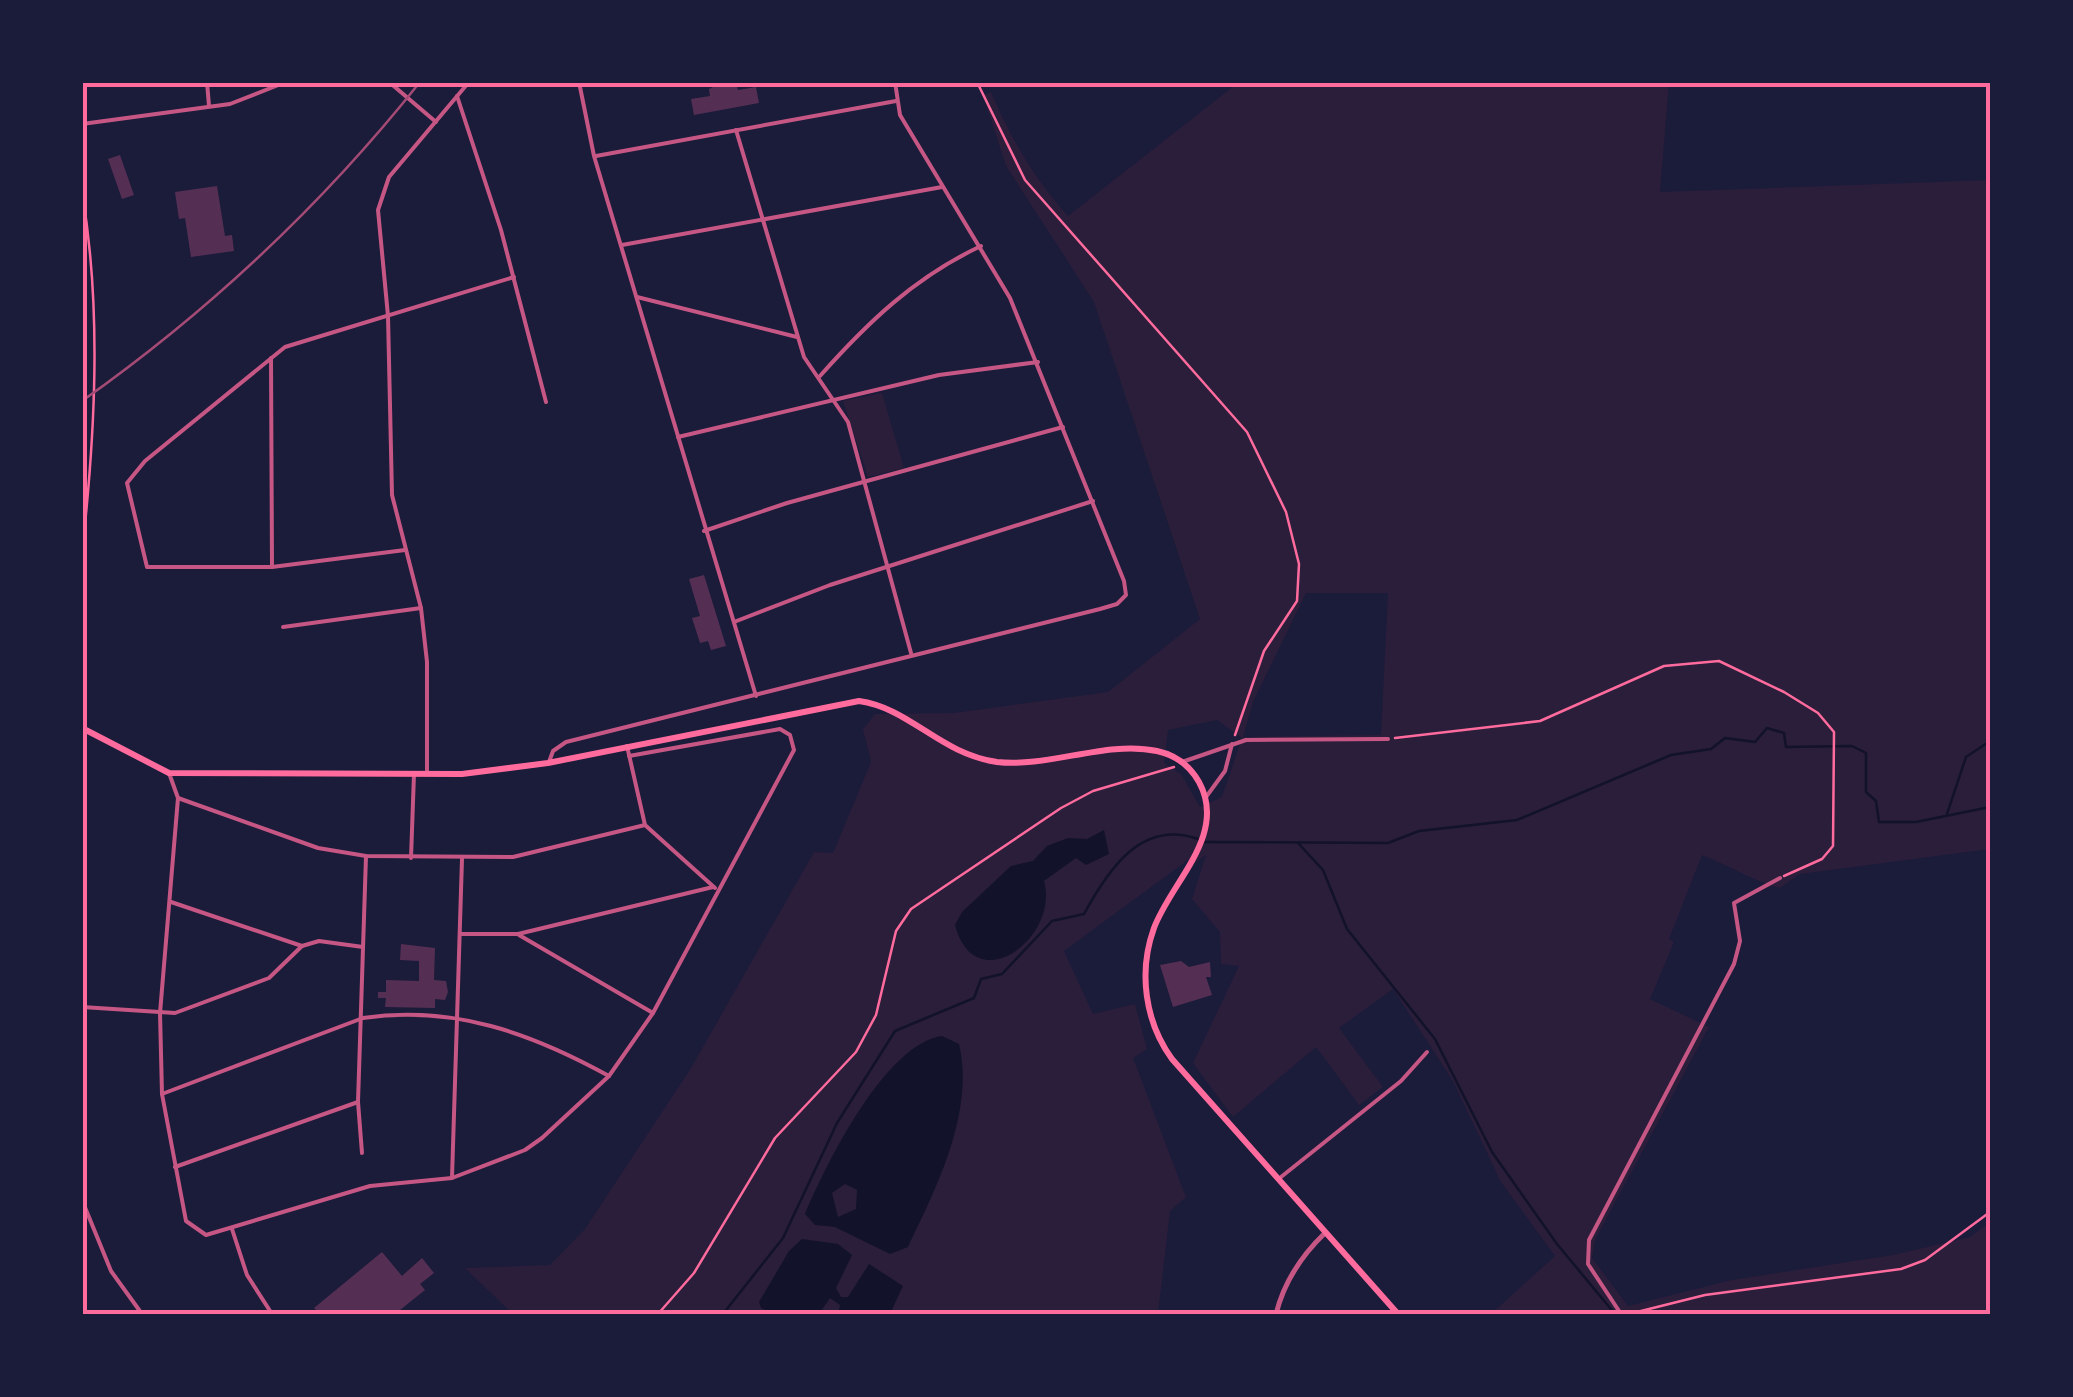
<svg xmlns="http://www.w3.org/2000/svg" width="2073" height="1397" viewBox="0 0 2073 1397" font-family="'IBM Plex Serif',serif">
<rect width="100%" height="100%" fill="#1b1b3a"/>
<g fill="#2a1e3b" fill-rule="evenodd">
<path d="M1239,82L1669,83L1660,192L1990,180V849L1800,874L1780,888C1752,881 1729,865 1702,855L1669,939L1674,942L1650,999L1709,1027L1595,1240L1592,1258L1628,1306L1732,1280L1893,1255L1970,1237L1990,1222V1314H1491L1555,1256L1501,1182L1453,1081L1393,989L1339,1028L1383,1087L1359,1105L1316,1047L1233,1117L1193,1063L1239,966L1221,964L1220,932L1192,899L1206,855L1196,862L1188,860L1064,951L1093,1014L1135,1004L1147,1049L1133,1058L1186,1197L1170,1211L1158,1314H513L465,1268L550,1265L585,1229L691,1068L814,852L833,853L871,762L863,729L875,714L954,713L1108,692L1200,619L1094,302L1006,166L983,95L991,92C1011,139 1034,178 1068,216ZM1306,593H1388L1381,735L1243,737L1253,702ZM1217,720L1242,738L1222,797L1200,807L1181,774L1164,763L1168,730Z"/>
<path d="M882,393L904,468L868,477L843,401Z"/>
</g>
<g fill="#12122b" fill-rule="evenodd">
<path d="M1104,830L1109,854L1086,865L1076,858L1044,881C1060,938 975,1001 955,925L962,912L1011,866L1033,861L1047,846L1068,838L1087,839Z"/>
<path d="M942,1036L959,1044C975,1111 937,1187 908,1247L890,1254L835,1227L815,1225L805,1214C826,1164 885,1044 942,1036ZM845,1184L857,1190L856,1209L838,1217L832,1193Z"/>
<path d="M802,1239L838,1244L852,1255L836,1288L841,1297H848L869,1264L903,1286L890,1314H838L840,1305L830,1298L819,1314H776L761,1308L759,1302L789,1251Z"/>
</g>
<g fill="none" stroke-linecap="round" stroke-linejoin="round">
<g stroke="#12122b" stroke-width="2.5">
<path d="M1947,814L1966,757L1990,741"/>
<path d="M1205,842L1388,843L1419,831L1517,820L1671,755L1711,749L1725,738L1755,742L1767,728L1784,733L1786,747L1852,746L1866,753V792L1876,801L1879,822H1916L1990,807"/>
<path d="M1298,843L1323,870L1347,929L1435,1039L1492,1152L1557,1244L1615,1314"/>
<path d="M723,1314L783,1238L837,1123L895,1031L974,998L981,979L1002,974L1052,921L1084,914C1108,870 1141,819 1198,839"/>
</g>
</g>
<g fill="#542f53">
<path d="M736,83L738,90L756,87L759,103L694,115L691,99L710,96L709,89L717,85Z"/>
<path d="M120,155L134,195L122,199L108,159Z"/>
<path d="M217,186L225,236L232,235L234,251L191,257L185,218L179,219L175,192Z"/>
<path d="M704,575L726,646L711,650L708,641L700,643L692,618L700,616L689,579Z"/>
<path d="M401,944L435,948L434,980L446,981L448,992L445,1000L435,999V1008L385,1007L386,998H378V992H386V980L419,981V961L400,960Z"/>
<path d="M1181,961L1189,967L1210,962L1211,977H1206L1212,995L1173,1007L1160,965Z"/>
<path d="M382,1252L402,1276L422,1258L434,1273L420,1284L425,1290L395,1314H343L340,1310L320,1314L314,1308Z"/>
</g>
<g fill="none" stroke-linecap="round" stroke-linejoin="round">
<g stroke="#ff6b9d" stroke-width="2.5">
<path d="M977,82L1025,180L1247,432L1286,512L1299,564L1297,601L1264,651L1235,735"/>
<path d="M82,192C102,310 95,435 82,553"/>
<path d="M1395,738L1540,721L1664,666L1719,661L1784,692L1818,713L1834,732L1833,846L1822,859L1784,876"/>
<path d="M82,1245V1269"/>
<path d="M658,1314L694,1273L775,1138L856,1052L876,1015L896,931L911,909L1061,808L1093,791L1174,767"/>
<path d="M1629,1314L1705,1295L1901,1269L1925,1260L1990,1212"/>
</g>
<g stroke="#c65784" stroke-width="4">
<path d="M207,82L209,106"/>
<path d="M389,82L436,122"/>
<path d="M579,82L594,156L756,696"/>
<path d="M457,96L501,230L546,402"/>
<path d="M82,124L230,104L286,82"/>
<path d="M736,130L804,357L848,422L911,653"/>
<path d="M596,156L896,101"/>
<path d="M622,245L942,187"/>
<path d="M637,297L797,337"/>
<path d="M271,358L272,567"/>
<path d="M820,376C868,322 915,277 981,246"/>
<path d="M678,437L939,375L1038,362"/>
<path d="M704,531L787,503L1063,427"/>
<path d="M405,550L272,567H147L127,483L145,461L285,347L514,277"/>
<path d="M734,622L830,585L1093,501"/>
<path d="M283,627L421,608"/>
<path d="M627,746L645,825L715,888"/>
<path d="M549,762L553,751L566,742L1100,609L1117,604L1126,595L1124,581L1010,298L900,115L895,82"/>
<path d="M1182,762L1246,740L1388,739"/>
<path d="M169,773L178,798L160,1013L162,1094L186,1221L206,1235L370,1186L452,1178L525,1150L542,1138L609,1076L653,1013L794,750L790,735L780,729L629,756"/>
<path d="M427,774V662L421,608L392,495L388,316L378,210L389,177L469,82"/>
<path d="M1206,797L1225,771L1232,744"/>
<path d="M178,798L318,848L366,856L513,857L645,825"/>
<path d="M411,858L414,774"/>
<path d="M171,902L302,946L319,941L363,947"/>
<path d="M461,934H518L713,887"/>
<path d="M519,935L653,1013"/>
<path d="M82,1007L175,1013L269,978L302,946"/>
<path d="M162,1094L363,1018C454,1005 531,1033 609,1076"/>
<path d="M362,1153L358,1102L366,856"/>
<path d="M175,1167L358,1102"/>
<path d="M1281,1177L1401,1081L1427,1052"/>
<path d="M452,1178L462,859"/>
<path d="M82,1200L111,1271L142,1314"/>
<path d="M232,1229L247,1275L272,1314"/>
<path d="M1621,1314L1588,1264L1589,1240L1734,964L1740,941L1734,903L1780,878"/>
</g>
<path stroke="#c65784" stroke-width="5" d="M1276,1314C1284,1282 1301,1256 1325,1233"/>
<path stroke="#ff6b9d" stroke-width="6" d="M82,728L169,773L462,774L548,763L859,701C910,708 940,754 997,762C1049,768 1106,740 1157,751C1175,755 1190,766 1199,782C1228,835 1171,882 1154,928C1138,972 1145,1022 1172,1059L1398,1314"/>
<path stroke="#ff6b9d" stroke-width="6" d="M82,324V452"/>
<path stroke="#a44b75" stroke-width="2.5" d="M82,401C209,311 323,204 420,82"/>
</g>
<rect width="2073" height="1397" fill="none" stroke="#1b1b3a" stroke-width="170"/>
<rect x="85" y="85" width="1903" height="1227" fill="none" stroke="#ff6b9d" stroke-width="4"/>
</svg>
